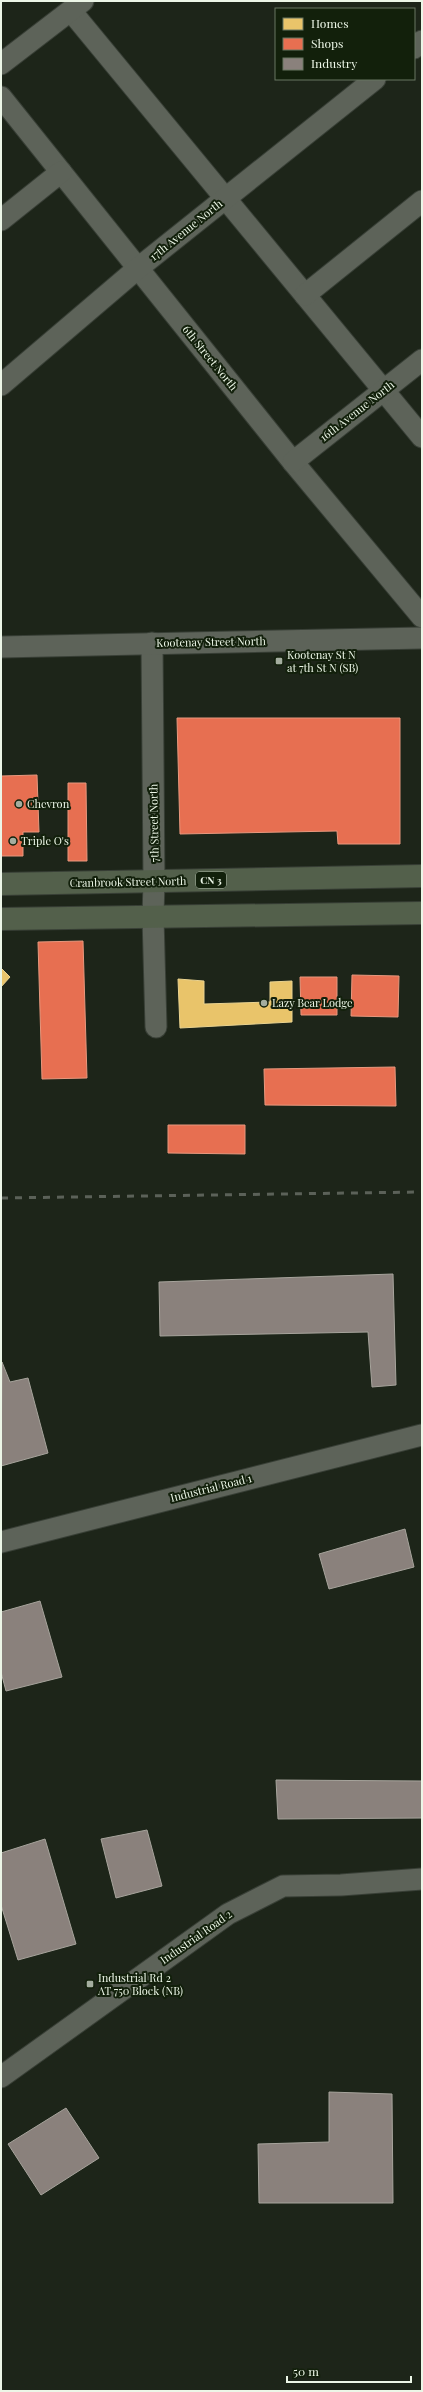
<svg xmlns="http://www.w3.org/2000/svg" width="423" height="2392" viewBox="0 0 423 2392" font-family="'Playfair Display',serif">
<rect width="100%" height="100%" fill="#1d2519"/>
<g fill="#e9c46a" stroke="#ead390">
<path d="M1,968L10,977L1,987Z"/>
<path d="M178,979L204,981V1004L270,1002V982L292,981V1022L180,1028Z"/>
</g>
<g fill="#e76f51" stroke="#e8987e">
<path d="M177,718H400V844H338L337,831L180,834Z"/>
<path d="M37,775L39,832H23V856H1V776Z"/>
<path d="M68,783H86L87,861H68Z"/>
<path d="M83,941L87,1078L42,1079L38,942Z"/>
<path d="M352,975L399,976L398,1017L351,1016Z"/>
<path d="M300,977H337V1015H301Z"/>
<path d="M395,1067L396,1106L265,1105L264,1069Z"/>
<path d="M168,1125H245V1154L168,1153Z"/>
</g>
<g fill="#8a817c" stroke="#a7a49c">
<path d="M393,1274L396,1385L372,1387L368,1332L160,1336L159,1282Z"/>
<path d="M2,1362L10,1382L28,1378L48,1453L1,1466Z"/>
<path d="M405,1529L414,1567L329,1589L319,1554Z"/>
<path d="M40,1601L62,1677L6,1691L1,1672V1612Z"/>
<path d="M276,1780L422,1781V1818L278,1819Z"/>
<path d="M147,1830L162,1886L116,1898L101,1839Z"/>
<path d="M45,1839L76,1944L18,1960L1,1905V1853Z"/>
<path d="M329,2092L392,2094L393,2203H259L258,2144L329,2142Z"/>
<path d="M66,2108L99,2158L41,2195L8,2144Z"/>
</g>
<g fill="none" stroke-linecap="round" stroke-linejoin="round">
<g stroke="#383f36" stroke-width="23">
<g id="minor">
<path d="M71,11L422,437"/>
<path d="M414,48L422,41"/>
<path d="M1,64L83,1"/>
<path d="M1,97L293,462L422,617"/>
<path d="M1,220L61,172"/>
<path d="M305,295L422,201"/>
<path d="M1,385L137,269L375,79"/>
<path d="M293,462L422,360"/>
<path d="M152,643L154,881L153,917L156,1027"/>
<path d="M1,647L422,638"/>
<path d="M1,1542L422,1435"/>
<path d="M1,2077L228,1914L283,1886L341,1885L422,1879"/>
</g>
</g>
<g stroke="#383f36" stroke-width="24">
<g id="highway">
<path d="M1,884L422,876"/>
<path d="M1,919L422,913"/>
</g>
</g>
<use href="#minor" stroke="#5d6359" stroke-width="21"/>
<use href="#highway" stroke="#53604b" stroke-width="22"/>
<path stroke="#5b6158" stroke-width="3" stroke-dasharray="7 7" stroke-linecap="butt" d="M1,1198L422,1192"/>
</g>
<g fill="#a4ad9f" stroke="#12200b" stroke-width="1.5">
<rect x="275" y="657" width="8" height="8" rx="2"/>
<circle cx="19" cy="804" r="4"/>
<circle cx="13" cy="841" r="4"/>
<circle cx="264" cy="1003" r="4"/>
<rect x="86" y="1980" width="8" height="8" rx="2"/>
</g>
<g text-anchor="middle" stroke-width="4" stroke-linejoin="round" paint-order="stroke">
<rect fill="#12200b" stroke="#abb6a5" stroke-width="1" x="196" y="872" width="30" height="16" rx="3"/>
<g font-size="10" font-weight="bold" fill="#ecf6e7">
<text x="211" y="884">CN 3</text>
</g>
<g font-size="11" fill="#ecf6e7" stroke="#12200b">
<text transform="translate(186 230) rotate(-39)" y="4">17th Avenue North</text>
<text transform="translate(210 358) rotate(51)" y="4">6th Street North</text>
<text transform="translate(357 411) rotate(-38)" y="4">16th Avenue North</text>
<text transform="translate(211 642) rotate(-1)" y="4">Kootenay Street North</text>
<text transform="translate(154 823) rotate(-91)" y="4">7th Street North</text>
<text transform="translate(128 882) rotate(-1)" y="4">Cranbrook Street North</text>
<text transform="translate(211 1488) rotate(-14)" y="4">Industrial Road 1</text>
<text transform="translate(196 1937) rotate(-35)" y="4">Industrial Road 2</text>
</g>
<g font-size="11" fill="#ecf6e7" stroke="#12200b" text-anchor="start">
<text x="287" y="659">Kootenay St N<tspan x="287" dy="13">at 7th St N (SB)</tspan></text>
<text x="27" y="808">Chevron</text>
<text x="21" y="845">Triple O's</text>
<text x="272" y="1007">Lazy Bear Lodge</text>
<text x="98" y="1982">Industrial Rd 2<tspan x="98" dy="13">AT 750 Block (NB)</tspan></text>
</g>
</g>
<rect width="423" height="2392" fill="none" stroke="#ecf6e7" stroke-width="4"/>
<rect x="275" y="8" width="140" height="72" fill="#12200b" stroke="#697663"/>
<rect x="283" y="18" width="20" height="12" fill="#e9c46a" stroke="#697663"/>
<text x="311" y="28" font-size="12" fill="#ecf6e7">Homes</text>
<rect x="283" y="38" width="20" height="12" fill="#e76f51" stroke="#697663"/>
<text x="311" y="48" font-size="12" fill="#ecf6e7">Shops</text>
<rect x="283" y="58" width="20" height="12" fill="#8a817c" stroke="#697663"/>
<text x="311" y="68" font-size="12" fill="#ecf6e7">Industry</text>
<path d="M287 2376v6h124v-6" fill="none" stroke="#ecf6e7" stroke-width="2"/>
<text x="293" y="2376" font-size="12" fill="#ecf6e7" stroke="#12200b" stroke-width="3" paint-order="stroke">50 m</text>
</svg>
